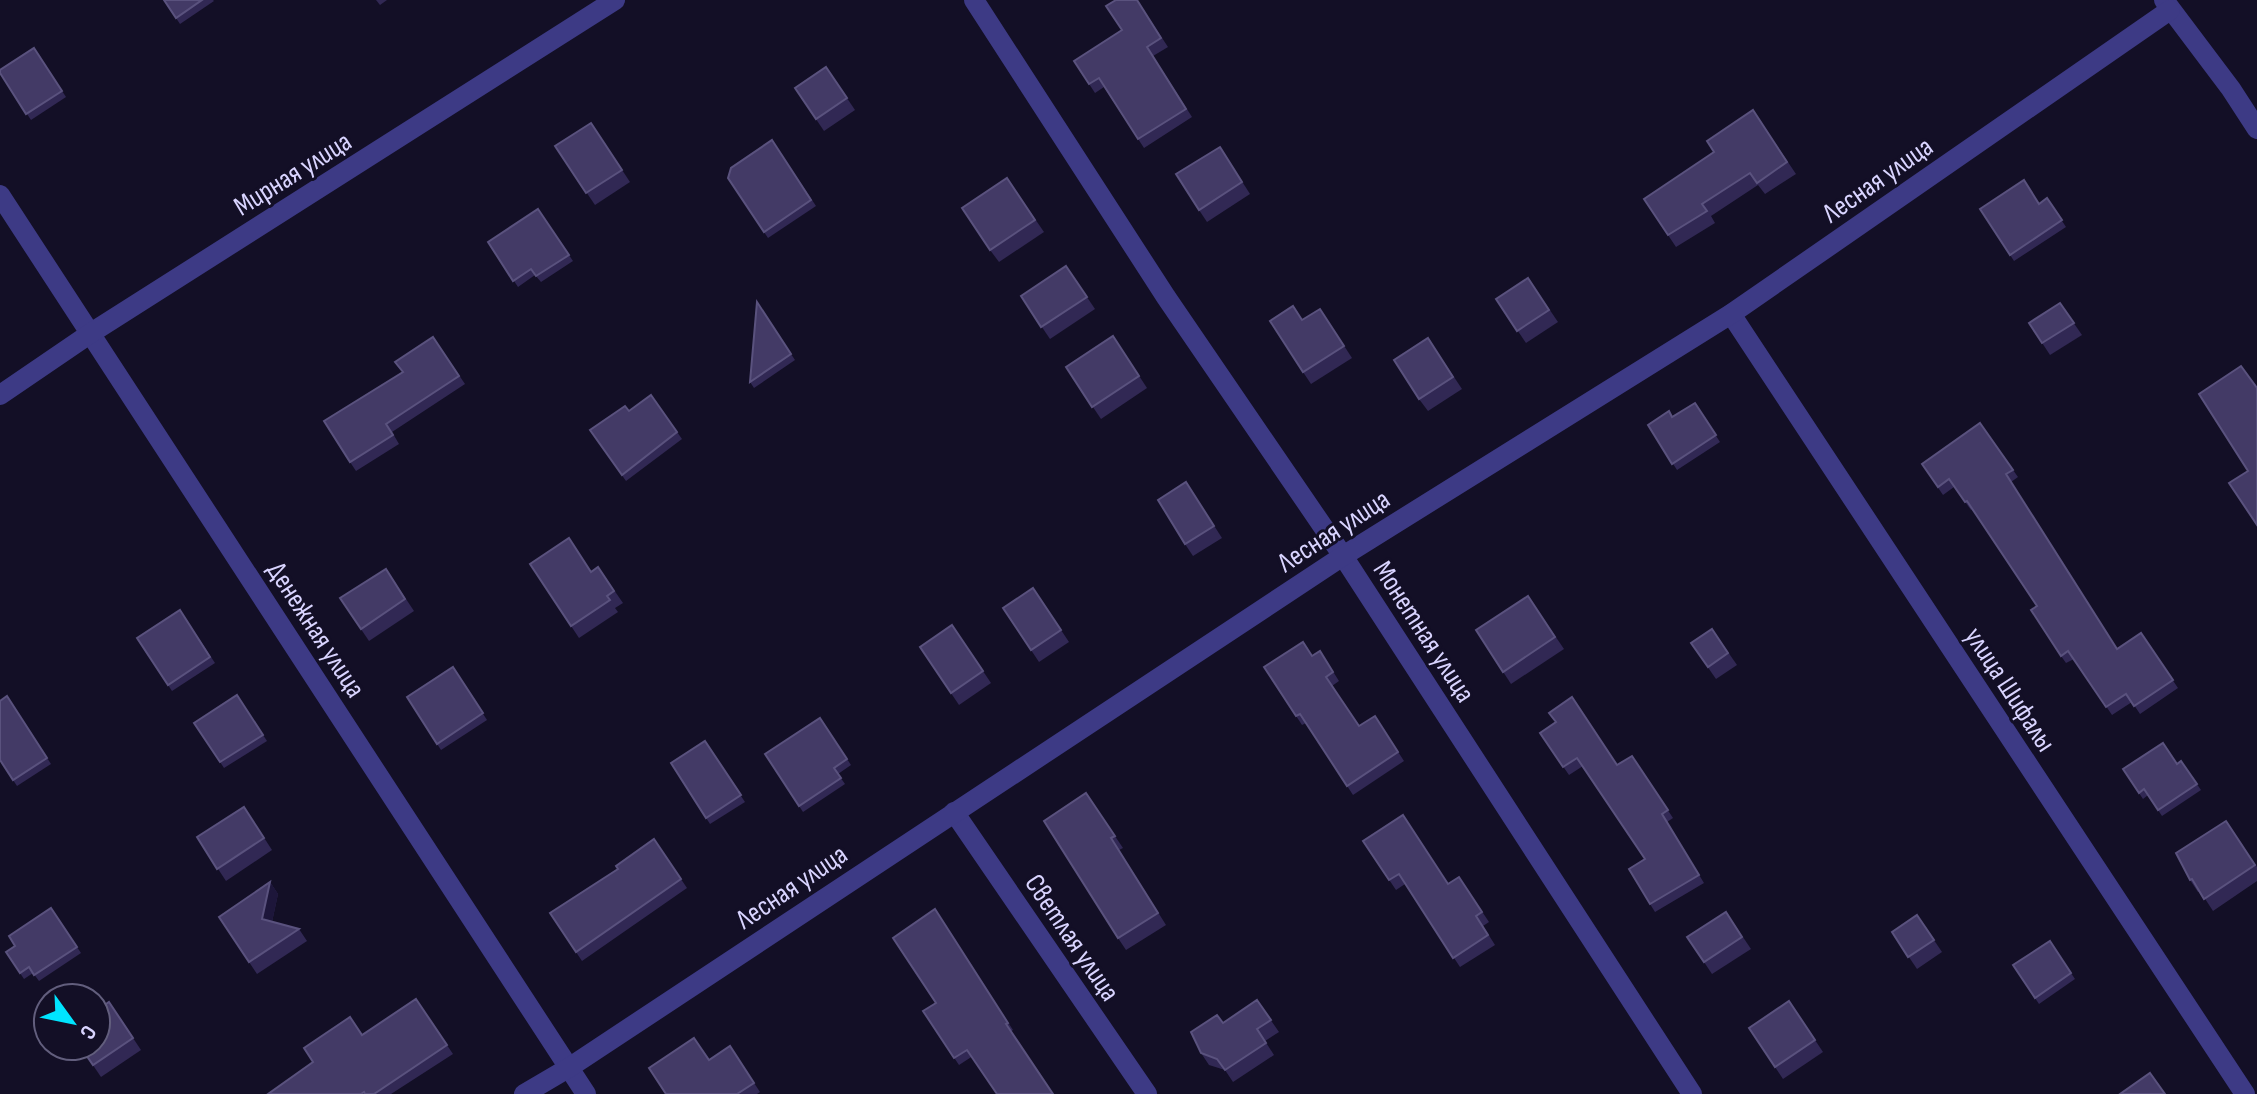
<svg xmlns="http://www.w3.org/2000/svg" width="2257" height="1094" viewBox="0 0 2257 1094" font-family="'Sofia Sans Condensed',sans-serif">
<rect width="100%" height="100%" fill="#130f26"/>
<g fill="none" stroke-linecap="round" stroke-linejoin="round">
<g stroke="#3d3a85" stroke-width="20">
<path d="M974,0L1166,297L1343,556L1692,1094"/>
<path d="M2164,0L2231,89L2257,129"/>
<path d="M0,195L586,1094"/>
<path d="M1731,314L2245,1094"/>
<path d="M954,812L1147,1094"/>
<path d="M524,1094L570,1067L1343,556L1731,314L2170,10"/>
</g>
<path stroke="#3d3a85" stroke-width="20" d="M0,395L91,333L615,0"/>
</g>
<g fill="#312854">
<path d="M164,0H213L214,1L180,24Z"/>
<path d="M376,0H387L380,5Z"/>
<path d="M1137,0L1168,47L1153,56L1192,117L1144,148L1104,87L1095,93L1074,61L1122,30Z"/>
<path d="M34,48L66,97L31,120L0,73Z"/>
<path d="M826,67L855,110L824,131L795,88Z"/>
<path d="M1753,110L1796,174L1765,194L1758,185L1711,216L1715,223L1676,247L1644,199L1714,152Z"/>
<path d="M591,123L630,182L595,205L555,146Z"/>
<path d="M772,140L816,206L768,238L728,178Z"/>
<path d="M1220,147L1250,194L1207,222L1199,210Z"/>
<path d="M1007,178L1044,232L999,262L990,250Z"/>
<path d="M2047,198L2066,227L2014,261L1980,209L2040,204Z"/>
<path d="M538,209L573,261L541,282L535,275L518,287L488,242Z"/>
<path d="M1066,266L1095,309L1050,339L1021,296Z"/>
<path d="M1528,278L1558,322L1526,343L1496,299Z"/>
<path d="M757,302L795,360L754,388L750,382Z"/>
<path d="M2060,303L2082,335L2050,355L2029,323Z"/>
<path d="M1303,320L1328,321L1352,358L1311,384L1303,372Z"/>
<path d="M1113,336L1147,388L1101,419L1066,367Z"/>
<path d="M433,337L465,384L392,432L399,444L356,471L350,462L403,372Z"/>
<path d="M1428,338L1462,389L1428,411L1419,399Z"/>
<path d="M651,395L682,439L626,481L590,430L629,411Z"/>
<path d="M1695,403L1720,442L1677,470L1648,425L1672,417Z"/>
<path d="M1980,423L2018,477L2011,482L2117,649L2141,633L2178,688L2140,714L2132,702L2112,715L2074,659L2066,663L2061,656L2037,606L1972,509L1971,510L1954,487L1943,495L1922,464Z"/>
<path d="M1186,482L1222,538L1193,556L1185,544Z"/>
<path d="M530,564L591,571L598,567L623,603L615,608L618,612L579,638Z"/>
<path d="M386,569L414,611L369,641L340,598Z"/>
<path d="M1033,588L1069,642L1039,662L1003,608Z"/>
<path d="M1528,596L1564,649L1511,684L1476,630Z"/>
<path d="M180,610L215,663L172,691L137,638Z"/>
<path d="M952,625L991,683L959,705L920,647Z"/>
<path d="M1712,629L1737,665L1716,679L1691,643Z"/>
<path d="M1320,651L1339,681L1332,686L1359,726L1375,716L1404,761L1353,795L1306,723L1302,725L1264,667L1312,656Z"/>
<path d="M453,667L487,720L441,750L407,697Z"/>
<path d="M237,695L267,741L224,768L194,723Z"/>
<path d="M7,696L51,764L17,786L0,760Z"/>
<path d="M820,718L851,765L838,774L845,784L803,812L765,754Z"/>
<path d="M1556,722L1617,765L1632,756L1673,818L1667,822L1704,883L1655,912L1650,904L1645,859L1583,766L1569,775L1540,733Z"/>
<path d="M705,741L745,802L710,824L671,763Z"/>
<path d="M2181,761L2201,790L2162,816L2148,795L2143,799L2123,769L2177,764Z"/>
<path d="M1086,793L1123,848L1119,850L1166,925L1126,950L1118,938Z"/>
<path d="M244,807L272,850L226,881L197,837Z"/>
<path d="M2226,821L2257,867V881L2213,911L2200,891L2198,892L2190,880Z"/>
<path d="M654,839L687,888L582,961L550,913L618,869Z"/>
<path d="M1363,841L1449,883L1459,877L1489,922L1483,926L1495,945L1460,967L1405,884L1396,890Z"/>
<path d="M270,882L278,894L272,922L299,929L307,941L257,974L219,917Z"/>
<path d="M51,908L81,953L39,981L33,973L24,979L20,973L15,946Z"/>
<path d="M935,909L1013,1030L959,1065L923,1011L936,1003Z"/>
<path d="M1726,912L1751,949L1712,974L1704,962Z"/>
<path d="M1917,915L1942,952L1917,969L1892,932Z"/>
<path d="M2050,941L2075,979L2039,1004L2013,965Z"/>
<path d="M416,999L453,1054L391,1094H268L362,1035Z"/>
<path d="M1257,1000L1279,1032L1265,1041L1274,1055L1233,1082L1225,1070L1209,1065L1201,1053L1223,1023Z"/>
<path d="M1789,1001L1823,1052L1783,1079L1749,1028Z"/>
<path d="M109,1002L141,1050L101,1077L80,1046Z"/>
<path d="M730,1046L760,1092L757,1094H666L709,1060Z"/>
</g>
<path fill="#1d163a" d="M270,882L278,894L270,931L262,919Z"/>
<g fill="#433a66" stroke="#5a527e" stroke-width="2">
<path d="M164,0H202L176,18Z"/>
<path d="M1116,0H1137L1161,38L1147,47L1186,109L1138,139L1099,78L1089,84L1074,61L1122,30L1106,6Z"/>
<path d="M34,48L62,91L26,114L0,73V70Z"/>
<path d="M826,67L847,98L816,119L795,88Z"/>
<path d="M1753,110L1787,162L1757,183L1750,173L1702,204L1707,211L1668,235L1644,199L1714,152L1707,141Z"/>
<path d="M591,123L622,170L586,193L555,146Z"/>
<path d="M772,140L811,200L764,232L728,178L731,168Z"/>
<path d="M1220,147L1242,182L1199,210L1176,174Z"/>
<path d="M1007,178L1035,220L990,250L962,208Z"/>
<path d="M2024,180L2039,204L2047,198L2062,220L2010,255L1980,209Z"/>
<path d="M538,209L569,255L536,276L531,269L513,281L488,242Z"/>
<path d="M1066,266L1087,297L1041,327L1021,296Z"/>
<path d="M1528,278L1549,310L1517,331L1496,299Z"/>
<path d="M757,302L791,354L750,382Z"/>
<path d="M2060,303L2074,323L2042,343L2029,323Z"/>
<path d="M1293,306L1302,320L1320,309L1344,346L1303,372L1270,321Z"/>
<path d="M1113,336L1139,376L1092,407L1066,367Z"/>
<path d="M433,337L459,376L386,424L393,435L350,462L324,421L403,372L395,362Z"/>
<path d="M1428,338L1453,377L1419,399L1394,360Z"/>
<path d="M2241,366L2257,388V525L2229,483L2248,471L2199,394Z"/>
<path d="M651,395L677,432L622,475L590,430L625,406L629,411Z"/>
<path d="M1695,403L1716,435L1672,464L1648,425L1669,411L1672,417Z"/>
<path d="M1980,423L2013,470L2006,474L2117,649L2141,633L2173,680L2134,706L2126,694L2106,707L2068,651L2061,656L2031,610L2037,606L1967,501L1965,502L1949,479L1938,487L1922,464Z"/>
<path d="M1186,482L1214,526L1185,544L1158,500Z"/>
<path d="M569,538L591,572L598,567L614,591L607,596L610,600L571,626L530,564Z"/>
<path d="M386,569L405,599L361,629L340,598Z"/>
<path d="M1033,588L1061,630L1031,650L1003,608Z"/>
<path d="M1528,596L1555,637L1503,672L1476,630Z"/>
<path d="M180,610L210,657L168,685L137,638Z"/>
<path d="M952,625L983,671L951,693L920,647Z"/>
<path d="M1712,629L1728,653L1708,667L1691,643Z"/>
<path d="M1303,642L1312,656L1320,651L1333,672L1326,677L1359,726L1375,716L1398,752L1347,786L1300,714L1296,716L1264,667Z"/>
<path d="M453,667L483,713L437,744L407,697Z"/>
<path d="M237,695L263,735L220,762L194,723Z"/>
<path d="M7,696L47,758L13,780L0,760V701Z"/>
<path d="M1572,697L1617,765L1632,756L1668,810L1662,814L1699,875L1650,904L1629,869L1645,859L1577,758L1563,767L1540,733L1556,722L1549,713Z"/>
<path d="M820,718L847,759L834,768L841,778L799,806L765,754Z"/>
<path d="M705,741L741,795L706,818L671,763Z"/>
<path d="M2163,743L2177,764L2181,761L2197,784L2158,810L2144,789L2139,793L2123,769Z"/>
<path d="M1086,793L1115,836L1111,838L1158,913L1118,938L1044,821Z"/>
<path d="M244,807L264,838L217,869L197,837Z"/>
<path d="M1403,815L1448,884L1459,877L1482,912L1476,916L1488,935L1453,958L1399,874L1389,880L1363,841Z"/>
<path d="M2226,821L2255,865L2204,899L2192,879L2190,880L2176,853Z"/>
<path d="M654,839L681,879L576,952L550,913L618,869L616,866Z"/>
<path d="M270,882L262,919L299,929L249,962L219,917Z"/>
<path d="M51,908L77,947L34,975L29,967L20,973L6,952L15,946L9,936Z"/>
<path d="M935,909L1008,1023L1006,1024L1053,1094H997L967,1050L954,1058L923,1011L936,1003L893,938Z"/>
<path d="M1726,912L1742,937L1704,962L1687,937Z"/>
<path d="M1917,915L1934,940L1908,957L1892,932Z"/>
<path d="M2050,941L2071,973L2035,998L2013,965Z"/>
<path d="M416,999L447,1045L374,1094H365L364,1092L361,1094H268L313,1062L304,1048L350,1017L362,1035Z"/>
<path d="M1257,1000L1271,1020L1257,1029L1266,1043L1225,1070L1217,1059L1201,1053L1191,1032L1217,1015L1223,1023Z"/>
<path d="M1789,1001L1815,1040L1775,1067L1749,1028Z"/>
<path d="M109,1002L133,1038L93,1065L80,1046H96V1011Z"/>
<path d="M694,1038L709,1060L730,1046L754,1083L737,1094H666L649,1068Z"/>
<path d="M2150,1073L2165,1094H2120Z"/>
</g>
<g text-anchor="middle" stroke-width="6" stroke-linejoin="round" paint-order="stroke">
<g font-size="28" fill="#d9d4ff" stroke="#130f26">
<text transform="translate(292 173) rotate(-32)" y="10">Мирная улица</text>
<text transform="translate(1877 179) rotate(-35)" y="10">Лесная улица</text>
<text transform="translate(1333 530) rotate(-33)" y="10">Лесная улица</text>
<text transform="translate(317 629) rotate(57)" y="10">Денежная улица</text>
<text transform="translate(1425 631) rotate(57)" y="10">Монетная улица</text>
<text transform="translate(2011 689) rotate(57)" y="10">улица Шифалы</text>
<text transform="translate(791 886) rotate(-34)" y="10">Лесная улица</text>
<text transform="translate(1073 937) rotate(56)" y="10">Светлая улица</text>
</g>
</g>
<g transform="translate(72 1022) rotate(123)"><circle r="38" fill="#130f26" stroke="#625e7d" stroke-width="2"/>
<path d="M0-6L14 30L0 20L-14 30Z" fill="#00e5ff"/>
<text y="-12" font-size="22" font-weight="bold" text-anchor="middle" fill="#d9d4ff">С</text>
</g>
</svg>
